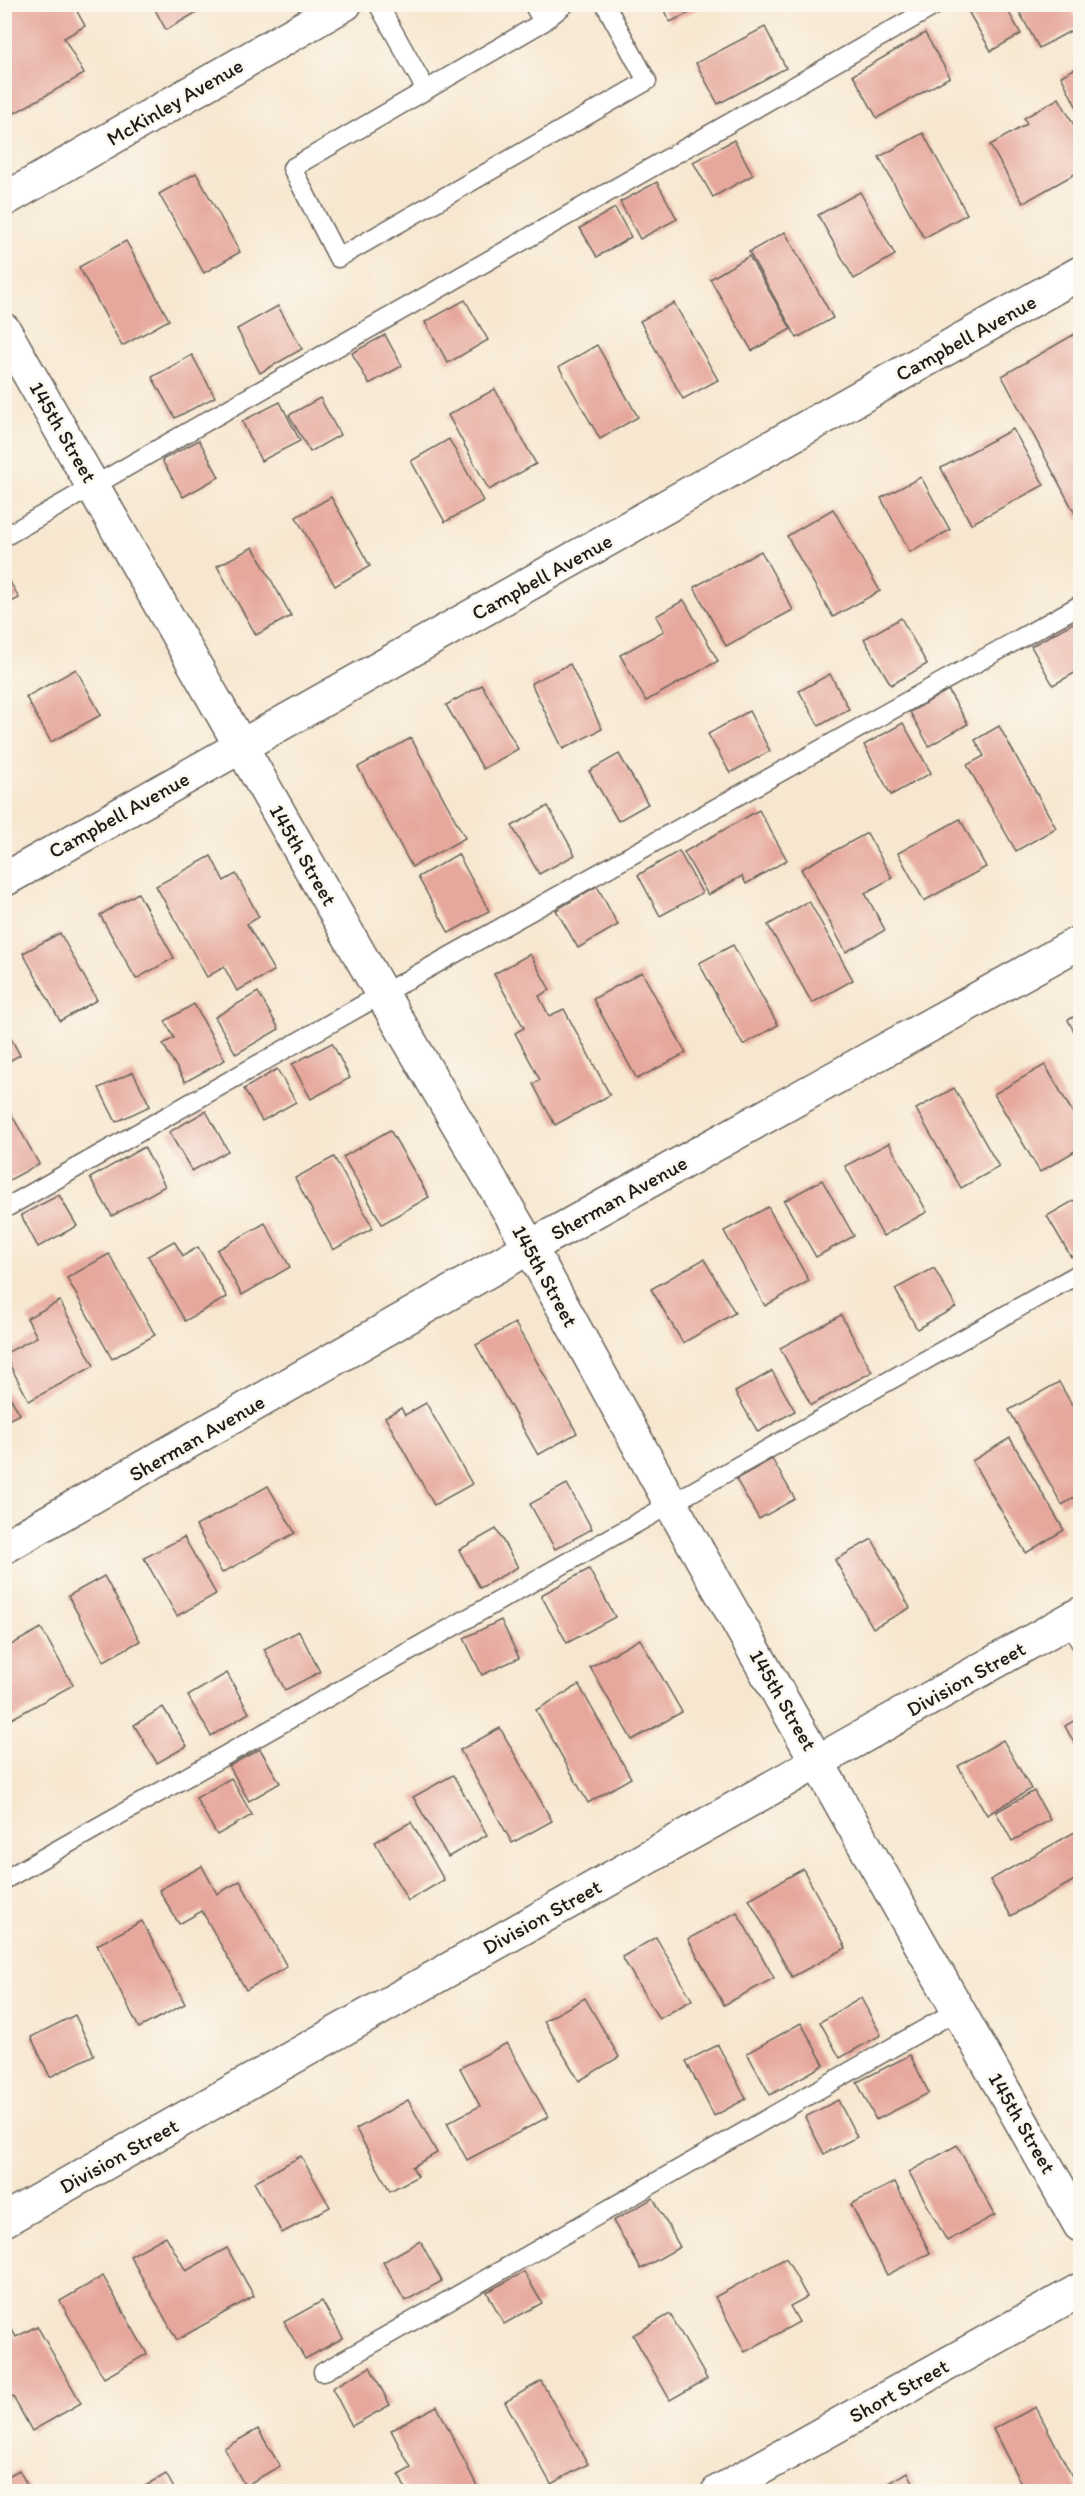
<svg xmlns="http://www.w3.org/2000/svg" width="1085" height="2496" viewBox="0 0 1085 2496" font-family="Itim,sans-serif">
<rect width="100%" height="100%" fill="#fbf7ec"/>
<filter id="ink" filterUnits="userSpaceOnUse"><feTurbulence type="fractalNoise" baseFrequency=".0167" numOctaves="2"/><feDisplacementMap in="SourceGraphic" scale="12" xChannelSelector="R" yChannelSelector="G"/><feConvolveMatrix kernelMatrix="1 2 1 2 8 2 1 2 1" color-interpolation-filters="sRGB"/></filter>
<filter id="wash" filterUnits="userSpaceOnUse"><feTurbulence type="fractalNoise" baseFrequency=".008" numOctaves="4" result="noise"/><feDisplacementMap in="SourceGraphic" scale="24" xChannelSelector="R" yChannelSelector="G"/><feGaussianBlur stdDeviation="1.35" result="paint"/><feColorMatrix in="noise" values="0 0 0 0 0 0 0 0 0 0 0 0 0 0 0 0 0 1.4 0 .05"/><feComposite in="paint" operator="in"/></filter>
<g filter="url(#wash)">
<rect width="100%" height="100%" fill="#f7e7d0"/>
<g id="blocks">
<g fill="#e6a79c">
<path d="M4,4H73L85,26L64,38L84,74L4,119Z"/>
<path d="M152,4H211L166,30Z"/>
<path d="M985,4H1004L1021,34L991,51L969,13Z"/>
<path d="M1015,4H1068L1080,26L1039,48Z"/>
<path d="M661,5H706L670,22Z"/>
<path d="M765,27L786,68L718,104L696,63Z"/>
<path d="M925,33L950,77L877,118L853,75Z"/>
<path d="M1080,66V114L1061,76Z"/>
<path d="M1059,98L1080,136V171L1023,203L990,145L1027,124L1024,118Z"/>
<path d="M923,133L967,214L924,238L879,157Z"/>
<path d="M734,140L753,175L713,197L693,162Z"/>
<path d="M196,173L240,252L204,273L159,194Z"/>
<path d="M657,182L677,219L640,239L620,202Z"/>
<path d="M860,192L895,255L854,279L818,215Z"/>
<path d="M615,208L631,237L597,257L580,228Z"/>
<path d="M785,232L833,318L797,338L749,252Z"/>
<path d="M126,241L169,320L122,346L79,267Z"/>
<path d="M749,256L791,329L752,351L710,279Z"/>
<path d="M465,300L488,340L448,363L425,322Z"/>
<path d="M674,303L718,380L683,399L640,321Z"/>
<path d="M278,306L302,349L260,373L237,329Z"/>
<path d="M1080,331V523L1002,376Z"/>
<path d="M385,335L402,366L369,384L352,353Z"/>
<path d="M597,345L638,417L600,439L559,367Z"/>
<path d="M192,355L215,397L175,418L152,377Z"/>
<path d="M495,389L536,464L489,490L448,415Z"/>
<path d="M320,398L340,435L310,452L289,415Z"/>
<path d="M280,402L300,441L261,461L242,421Z"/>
<path d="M1013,429L1044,485L971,524L941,468Z"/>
<path d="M449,439L483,501L445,522L411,461Z"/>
<path d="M199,440L219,477L183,497L162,460Z"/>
<path d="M921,477L950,530L910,552L881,498Z"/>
<path d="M331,497L370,566L335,586L296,517Z"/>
<path d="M833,509L880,591L833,617L787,536Z"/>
<path d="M253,547L291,616L256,635L217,566Z"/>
<path d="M761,551L793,610L726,646L694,587Z"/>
<path d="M4,571L19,598L4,606Z"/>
<path d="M684,600L718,661L646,701L620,655L664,631L656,616Z"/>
<path d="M901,618L927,664L891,685L864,639Z"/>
<path d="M1080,619V670L1053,685L1031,646Z"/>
<path d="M570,664L602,729L563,749L531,683Z"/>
<path d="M76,669L101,715L51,742L26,697Z"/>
<path d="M830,674L849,709L819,726L799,691Z"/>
<path d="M482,685L518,749L483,769L446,705Z"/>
<path d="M948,690L968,724L929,746L910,712Z"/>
<path d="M749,711L770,751L730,773L708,734Z"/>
<path d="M903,723L931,773L891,795L864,745Z"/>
<path d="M999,726L1056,828L1016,851L967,765L984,756L975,740Z"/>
<path d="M411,738L465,838L412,867L358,767Z"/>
<path d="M619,754L648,804L618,821L589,771Z"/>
<path d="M548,806L575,855L539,874L512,826Z"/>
<path d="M759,810L787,860L746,884L742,876L708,895L684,852Z"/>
<path d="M960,819L986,867L924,901L898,853Z"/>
<path d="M867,833L892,878L865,893L885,930L846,952L801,869Z"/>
<path d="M679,851L702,893L660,916L638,875Z"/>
<path d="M458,854L489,911L449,933L418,877Z"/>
<path d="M211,856L224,881L236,874L259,917L247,924L274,971L237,991L224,967L207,977L156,886Z"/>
<path d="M597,886L618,925L578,948L556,910Z"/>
<path d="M138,893L174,958L136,979L100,915Z"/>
<path d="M809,901L853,980L812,1003L768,925Z"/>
<path d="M60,933L97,1000L60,1021L23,953Z"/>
<path d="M733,945L778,1025L743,1045L699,963Z"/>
<path d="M530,954L550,990L539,996L549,1016L564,1009L610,1095L555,1125L533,1084L540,1080L515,1033L524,1028L494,974Z"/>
<path d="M642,972L686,1053L637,1079L593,999Z"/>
<path d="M258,992L279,1029L236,1054L215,1017Z"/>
<path d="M194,1004L225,1060L185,1082L163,1044L174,1038L165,1021Z"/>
<path d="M1080,1013V1043L1068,1020Z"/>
<path d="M4,1026L20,1055L4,1064Z"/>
<path d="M332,1043L350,1078L311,1099L292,1064Z"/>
<path d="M1045,1065L1080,1125V1148L1040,1172L994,1094Z"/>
<path d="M277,1069L296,1102L262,1121L244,1089Z"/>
<path d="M133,1072L150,1106L116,1122L99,1088Z"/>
<path d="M954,1088L999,1167L961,1188L916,1109Z"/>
<path d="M4,1101L39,1164L4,1183Z"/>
<path d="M206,1111L228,1151L192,1171L169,1132Z"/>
<path d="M390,1130L429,1197L382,1224L343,1157Z"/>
<path d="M889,1143L927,1212L883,1236L845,1166Z"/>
<path d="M144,1147L165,1186L112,1216L90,1178Z"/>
<path d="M334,1157L373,1228L333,1250L295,1178Z"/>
<path d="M822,1180L854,1236L816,1257L784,1201Z"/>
<path d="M59,1195L77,1226L38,1247L21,1215Z"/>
<path d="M1080,1197V1251L1071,1257L1047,1216Z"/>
<path d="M768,1207L809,1281L765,1306L724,1231Z"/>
<path d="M265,1223L290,1267L242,1295L217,1250Z"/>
<path d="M174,1241L183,1256L198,1247L227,1297L185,1321L148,1256Z"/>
<path d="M109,1254L155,1335L112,1359L67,1278Z"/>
<path d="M704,1259L735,1313L683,1343L651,1289Z"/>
<path d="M934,1268L956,1307L917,1329L895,1289Z"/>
<path d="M60,1301L94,1366L29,1401L4,1354L37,1337L27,1318Z"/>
<path d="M841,1315L872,1372L811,1405L780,1348Z"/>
<path d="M515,1323L577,1433L538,1455L476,1345Z"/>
<path d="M772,1371L795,1411L758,1432L735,1392Z"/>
<path d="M1059,1382L1080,1419V1494L1062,1505L1009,1410Z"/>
<path d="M4,1387L20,1414L4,1422Z"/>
<path d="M426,1403L472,1484L434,1505L385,1417L401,1408L405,1415Z"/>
<path d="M1010,1438L1064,1530L1026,1553L972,1461Z"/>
<path d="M772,1459L795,1499L759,1519L736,1479Z"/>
<path d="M567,1484L592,1529L555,1549L530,1504Z"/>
<path d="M268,1486L295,1533L222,1573L196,1526Z"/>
<path d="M496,1529L518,1567L480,1588L459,1550Z"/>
<path d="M184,1537L216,1594L177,1616L144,1558Z"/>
<path d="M872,1539L910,1608L873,1628L835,1560Z"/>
<path d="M589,1569L615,1617L567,1643L541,1595Z"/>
<path d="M104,1576L140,1641L104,1661L68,1596Z"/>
<path d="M501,1620L519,1658L482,1675L464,1638Z"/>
<path d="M41,1628L73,1685L4,1723V1649Z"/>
<path d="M299,1631L320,1672L285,1690L264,1649Z"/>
<path d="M640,1639L682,1712L632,1740L590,1667Z"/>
<path d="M227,1673L249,1713L211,1736L188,1696Z"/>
<path d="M579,1685L631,1778L588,1803L536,1710Z"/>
<path d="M163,1707L187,1746L157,1763L134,1725Z"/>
<path d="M1080,1717V1754L1065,1726Z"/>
<path d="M500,1728L552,1821L512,1843L460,1750Z"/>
<path d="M1003,1740L1031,1789L987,1815L958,1766Z"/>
<path d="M260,1749L280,1783L249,1801L229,1766Z"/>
<path d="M453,1775L487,1835L448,1857L413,1797Z"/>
<path d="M231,1778L252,1815L217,1835L196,1798Z"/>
<path d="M1034,1791L1050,1820L1012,1841L996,1812Z"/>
<path d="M411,1822L444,1880L408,1901L375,1842Z"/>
<path d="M1080,1829V1877L1011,1916L990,1880Z"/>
<path d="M202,1866L217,1894L240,1881L287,1967L246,1990L202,1911L179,1924L159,1890Z"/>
<path d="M803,1869L846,1948L792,1977L749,1899Z"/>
<path d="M737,1912L774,1978L724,2005L688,1939Z"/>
<path d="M142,1921L185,2004L139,2028L97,1945Z"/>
<path d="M656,1937L692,2000L659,2019L622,1957Z"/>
<path d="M585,1998L619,2057L579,2081L544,2021Z"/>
<path d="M861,1998L881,2035L840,2058L820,2022Z"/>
<path d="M75,2015L94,2055L50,2077L31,2037Z"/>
<path d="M801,2023L824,2065L770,2095L747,2053Z"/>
<path d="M507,2043L548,2117L467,2160L447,2123L480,2106L460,2068Z"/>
<path d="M718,2045L746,2099L714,2116L686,2061Z"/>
<path d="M910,2055L929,2093L876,2120L857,2082Z"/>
<path d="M408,2100L437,2153L412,2167L418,2176L390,2191L356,2129Z"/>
<path d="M838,2100L857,2137L824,2154L805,2117Z"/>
<path d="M957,2145L995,2215L947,2241L909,2172Z"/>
<path d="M301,2156L330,2207L282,2233L254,2182Z"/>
<path d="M895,2182L930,2253L887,2275L851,2204Z"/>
<path d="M653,2198L680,2247L641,2269L613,2221Z"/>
<path d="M166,2236L186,2271L227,2248L254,2296L177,2340L130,2256Z"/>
<path d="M420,2241L442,2281L405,2301L383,2262Z"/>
<path d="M786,2258L807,2297L790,2306L799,2322L745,2352L715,2297Z"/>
<path d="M524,2272L542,2303L504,2324L487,2292Z"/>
<path d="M103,2276L147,2354L104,2378L60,2301Z"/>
<path d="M322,2301L343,2338L305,2359L284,2322Z"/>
<path d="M670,2314L707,2379L670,2400L633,2335Z"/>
<path d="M9,2324L16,2337L37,2326L81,2403L32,2431L13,2397L4,2402V2326Z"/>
<path d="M370,2367L390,2405L352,2426L332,2388Z"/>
<path d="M541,2381L588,2464L551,2484L505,2402Z"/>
<path d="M437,2406L480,2492H407L399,2475L411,2468L391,2430Z"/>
<path d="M1036,2407L1078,2488L1072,2492H1025L993,2429Z"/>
<path d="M258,2429L280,2466L245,2486L224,2448Z"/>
<path d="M19,2470L31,2492H4V2478Z"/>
<path d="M908,2472L918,2492H874Z"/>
<path d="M166,2474L176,2492H135Z"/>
</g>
</g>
</g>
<g filter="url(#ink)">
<use href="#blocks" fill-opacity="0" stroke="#69635b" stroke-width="1.5"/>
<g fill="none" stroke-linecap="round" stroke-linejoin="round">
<g stroke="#69635b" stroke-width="21">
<g id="lane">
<path d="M378,4L426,90L543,22L533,4"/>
<path d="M543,22L565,4"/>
<path d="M426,90L292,168L338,258L647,81L605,4"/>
<path d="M4,537L938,4"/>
<path d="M4,1209L382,994L1080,605"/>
<path d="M1069,1621L1080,1642"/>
<path d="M4,1880L1080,1273"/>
<path d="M323,2372L958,2010"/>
</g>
</g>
<g stroke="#69635b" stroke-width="36">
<g id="street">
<path d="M4,200L345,4"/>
<path d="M4,330L382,994L530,1247L671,1504L1080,2225"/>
<path d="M4,880L1080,273"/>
<path d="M4,1547L530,1247L1080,942"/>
<path d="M4,2220L1080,1614"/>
<path d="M718,2492L1080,2290"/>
</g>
</g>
<use href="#lane" stroke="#fff" stroke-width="18"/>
<use href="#street" stroke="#fff" stroke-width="33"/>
</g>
</g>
<g text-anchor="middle" stroke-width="5" stroke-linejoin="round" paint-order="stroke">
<g font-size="21" fill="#1c1c1c" stroke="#fbf7ec">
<text transform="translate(175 102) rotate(-30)" y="7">McKinley Avenue</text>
<text transform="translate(966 338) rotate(-29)" y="7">Campbell Avenue</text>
<text transform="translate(63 432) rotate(60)" y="7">145th Street</text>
<text transform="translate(542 577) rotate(-29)" y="7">Campbell Avenue</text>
<text transform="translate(119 815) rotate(-29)" y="7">Campbell Avenue</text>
<text transform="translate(303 855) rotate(60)" y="7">145th Street</text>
<text transform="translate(619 1198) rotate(-29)" y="7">Sherman Avenue</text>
<text transform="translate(545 1276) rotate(61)" y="7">145th Street</text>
<text transform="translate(197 1438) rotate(-30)" y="7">Sherman Avenue</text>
<text transform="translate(966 1679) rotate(-29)" y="7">Division Street</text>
<text transform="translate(783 1700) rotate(60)" y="7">145th Street</text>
<text transform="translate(542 1917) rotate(-29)" y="7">Division Street</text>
<text transform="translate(1022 2123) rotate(60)" y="7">145th Street</text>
<text transform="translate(119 2156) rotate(-29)" y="7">Division Street</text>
<text transform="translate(899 2391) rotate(-29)" y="7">Short Street</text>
</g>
</g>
<rect width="1085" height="2496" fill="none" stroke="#fbf7ec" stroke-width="24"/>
</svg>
